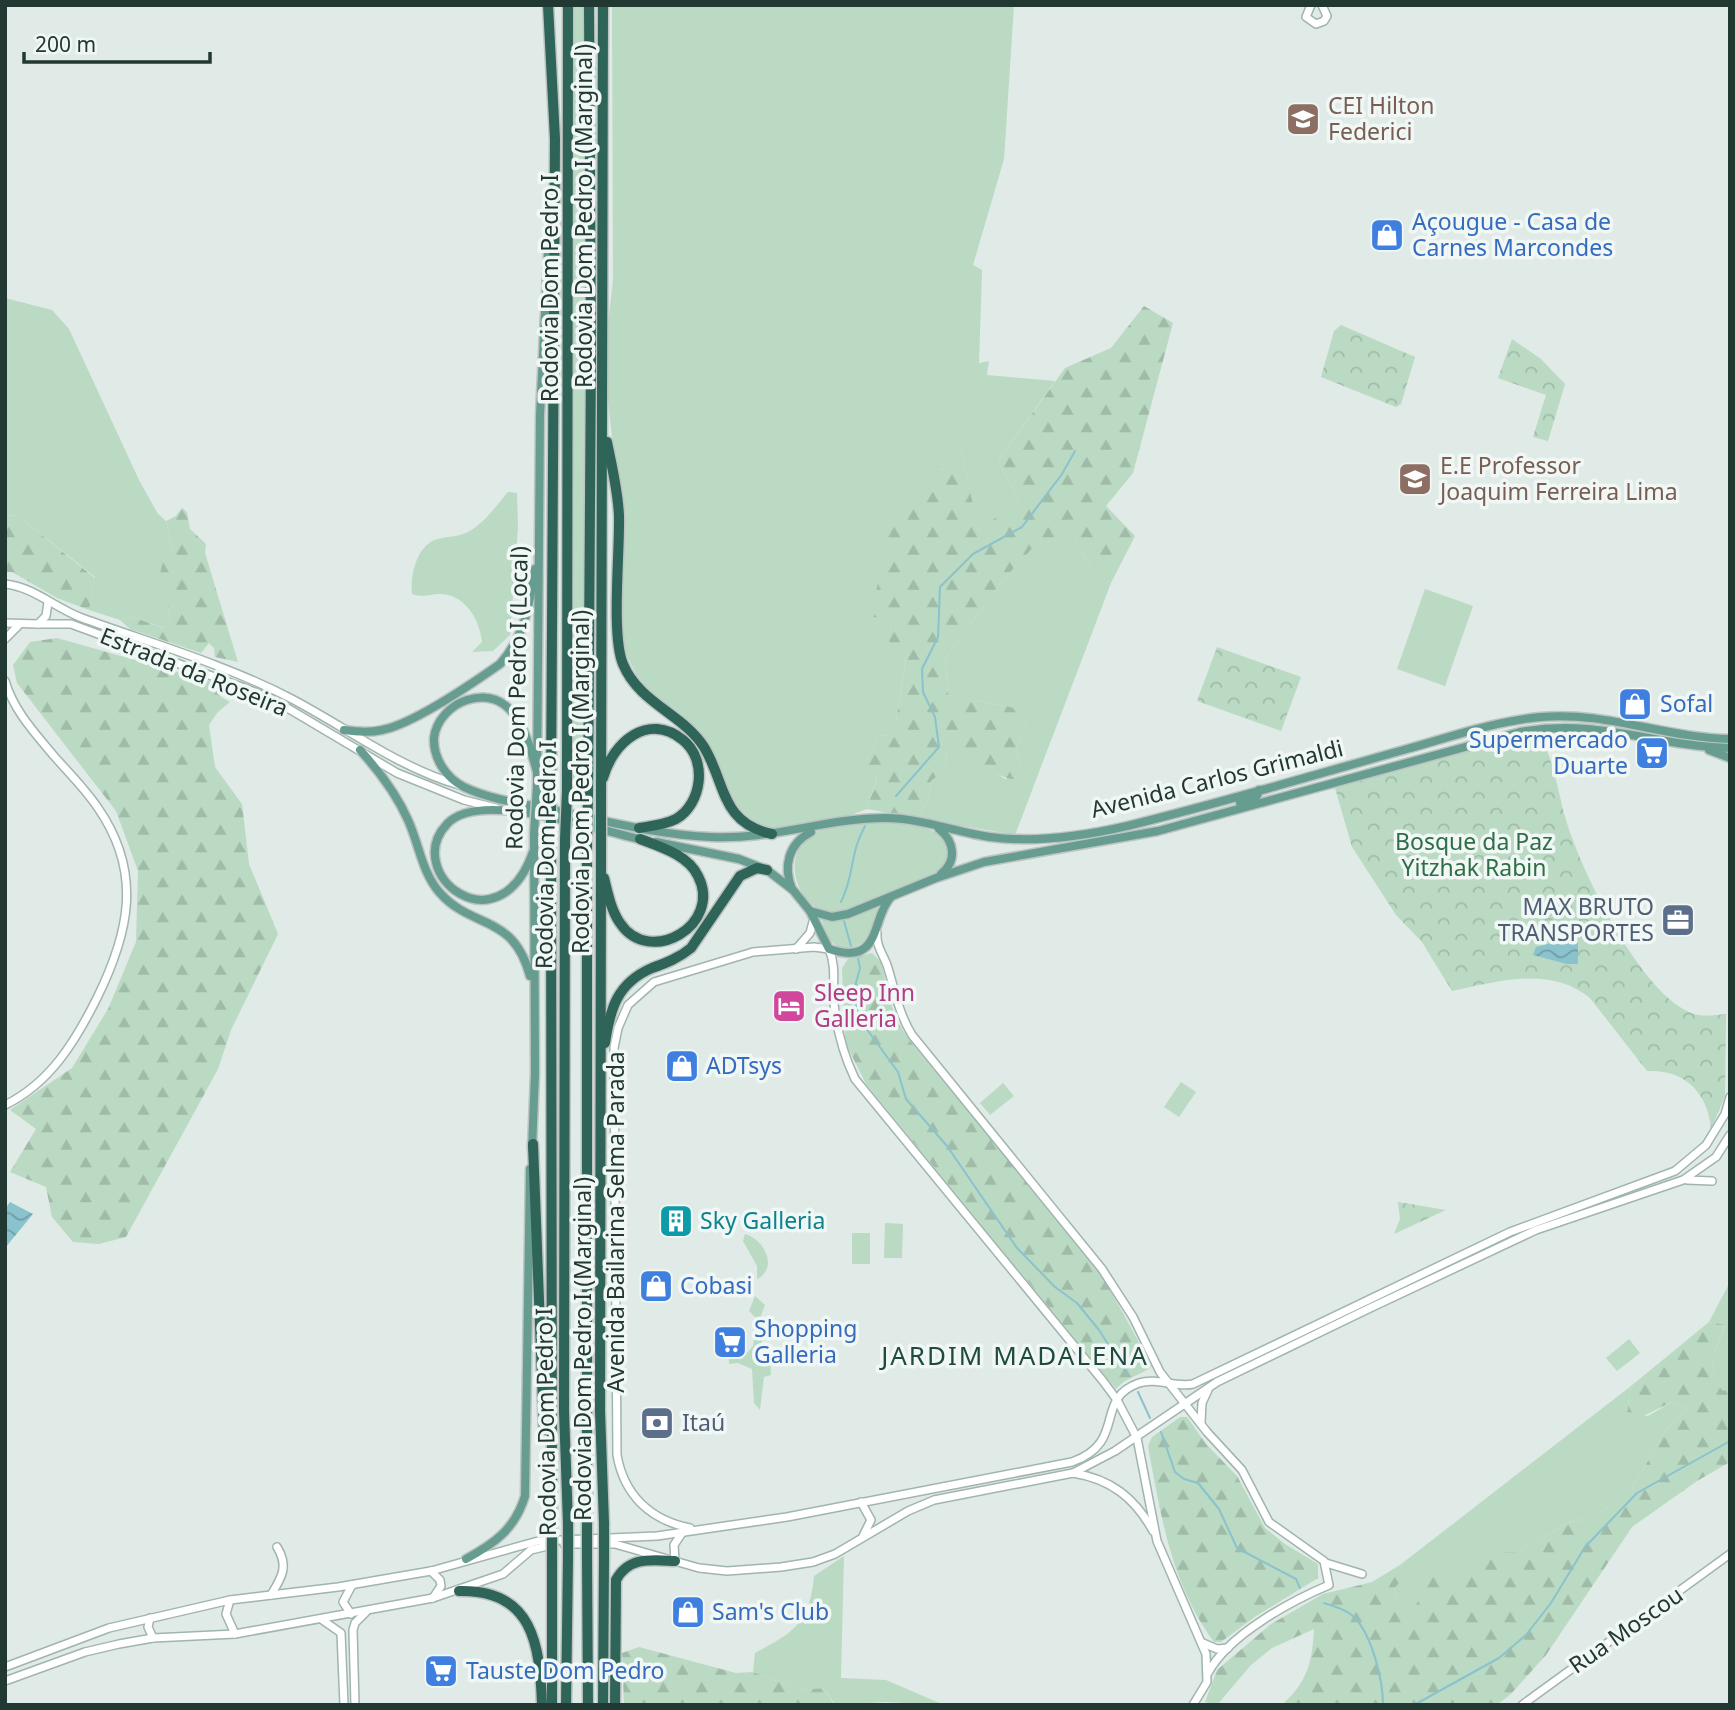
<svg xmlns="http://www.w3.org/2000/svg" width="1735" height="1710" viewBox="0 0 1735 1710" font-family="'Noto Sans',sans-serif">
<defs>
<pattern id="forest-firs" width="22" height="20" patternUnits="userSpaceOnUse" patternTransform="scale(1.75)"><rect width="22" height="20" fill="#badac3"/><path d="M5 1l3.5 6h-7zM16 11l3.5 6h-7z" fill="#a0bca8"/></pattern>
<pattern id="park-crowns" width="20" height="18" patternUnits="userSpaceOnUse" patternTransform="scale(1.75)"><rect width="20" height="18" fill="#badac3"/><path d="M2 6a3 3 0 1 1 6 0M12 15a3 3 0 1 1 6 0" fill="none" stroke="#a0bca8"/></pattern>
<pattern id="water-waves" width="16" height="10" patternUnits="userSpaceOnUse" patternTransform="scale(1.75)"><rect width="16" height="10" fill="#8ac2cd"/><path d="M0 5q4-4 8 0t8 0" fill="none" stroke="#709fa7"/></pattern>
</defs>
<rect width="100%" height="100%" fill="#e0eae6"/>
<g fill="#badac3">
<path d="M573,5H584L586,106L583,781L580,805L571,804L574,610Z"/>
<path d="M612,5H1014L1004,159L973,265L982,270L979,363L989,361L987,375L1055,381L998,461L1019,499L979,532L961,450L872,617H891L888,670L906,657L896,722L887,735L879,736L865,763L877,777L867,809L823,826L762,832L741,817L704,747L651,695L636,674L618,638V497L604,360L613,280Z"/>
<path d="M5,298L52,310L69,329L139,480L158,514L166,521L172,549C150,574 167,591 170,619L165,628L132,617L120,620L89,610L95,577L17,515L5,516Z"/>
<path d="M508,492L517,493L518,527L510,635L493,651L472,652L482,642C480,620 465,594 440,594C429,594 424,598 412,594C410,575 417,544 438,539C450,536 459,537 470,531C485,522 497,505 508,492Z"/>
<path d="M1042,538H1074L1093,571L1111,583L1015,835L918,818L929,797L931,781L945,770L947,752H963L1005,779L1023,770L1016,748L1027,719C1013,700 997,709 979,700L962,705L948,694L945,658L1003,580Z"/>
<path d="M1425,589L1473,606L1445,686L1397,669Z"/>
<path d="M883,821C910,824 973,829 939,871C917,881 855,913 834,913C798,911 780,858 810,836C830,821 859,823 883,821Z"/>
<path d="M883,902C878,920 872,946 848,948C843,948 837,947 833,943C827,937 824,926 821,918Z"/>
<path d="M1181,1082L1196,1092L1179,1117L1164,1107Z"/>
<path d="M1003,1083L1014,1096L990,1115L980,1103Z"/>
<path d="M885,1223L903,1224L902,1258H884Z"/>
<rect x="852" y="1233" width="18" height="31"/>
<path d="M745,1234C764,1239 779,1268 757,1279V1266L743,1241Z"/>
<path d="M1730,1282V1389L1723,1392C1705,1371 1716,1348 1725,1326L1709,1322Z"/>
<path d="M755,1296L765,1305L761,1315C765,1325 766,1334 760,1346L765,1356L770,1358L771,1375L764,1377L760,1410L754,1403L752,1369L738,1363L729,1364V1359H742L753,1346L758,1320L749,1311Z"/>
<path d="M1629,1339L1640,1353L1617,1371L1606,1358Z"/>
<path d="M1631,1386L1627,1413L1648,1416L1672,1402L1687,1408L1666,1430L1633,1486L1596,1516L1568,1523L1518,1552L1491,1553L1442,1581L1413,1611L1399,1604L1394,1589L1402,1578L1400,1565Z"/>
<path d="M844,1556L841,1678L886,1680L944,1705L886,1702L836,1705L823,1688L801,1690L753,1672L755,1653C795,1632 810,1622 814,1576Z"/>
</g>
<g fill="url(#forest-firs)">
<path d="M1144,306L1173,323L1133,473L1106,506L1135,536L1111,583L1093,571L1074,538H1042L1003,580L945,658L948,694L962,704L979,700C997,709 1013,700 1027,719L1016,748L1023,770L1022,778C999,786 975,752 947,752L945,770L931,781L929,797L918,818L867,809L877,778L863,773L865,763L879,736L887,735L896,722L906,658L887,671L891,618L872,617L886,533L925,476L961,450L979,531L1019,499L998,461L1065,368L1111,348Z"/>
<path d="M182,508L187,512L190,529L206,544L205,553L238,662L215,657L214,648L209,643L201,653L130,629L120,620L132,617L164,628L170,619C168,590 148,577 172,549L166,521L176,516Z"/>
<path d="M17,515L95,578L89,610L57,598L12,572H5V516Z"/>
<path d="M57,638L213,682L221,697L230,702L217,713L209,725L215,767L242,804L249,864L278,934L231,1030L218,1069L126,1237L99,1244L73,1242L52,1217L46,1187L10,1172L36,1129L10,1110L72,1068L108,1009L136,942L138,871L116,811L17,683L13,665L30,642Z"/>
<path d="M872,953L881,962L895,1018L911,1042L1102,1275L1152,1366C1141,1376 1127,1376 1116,1389L866,1084L845,1042L842,968L848,959Z"/>
<path d="M1709,1322L1725,1325C1716,1348 1705,1371 1723,1391L1730,1389V1462L1697,1481L1632,1527L1546,1655L1510,1695L1496,1705H1282C1308,1681 1312,1663 1314,1629L1272,1648L1251,1665L1217,1705L1205,1702L1217,1670L1271,1624L1323,1594L1372,1582L1400,1565L1403,1578L1394,1589L1399,1604L1413,1610L1433,1576L1442,1581L1491,1552H1518L1568,1523L1596,1516L1633,1486L1666,1430L1687,1408L1672,1402L1637,1419L1627,1413L1631,1386Z"/>
<path d="M1180,1417H1187L1206,1444L1237,1476L1265,1528L1285,1544L1318,1564V1578L1256,1616L1221,1642H1214C1171,1583 1161,1517 1148,1446L1152,1437Z"/>
<path d="M639,1647L736,1673L753,1672L801,1690L823,1688L835,1705H624L622,1653Z"/>
</g>
<g fill="url(#park-crowns)">
<path d="M1341,325L1415,357L1401,404L1396,407L1321,377L1334,331Z"/>
<path d="M1512,339L1541,359L1565,384L1548,441L1533,437L1546,395L1498,378Z"/>
<path d="M1217,647L1301,677L1281,731L1197,701Z"/>
<path d="M1539,734C1555,762 1557,790 1566,820C1581,871 1642,997 1694,1014C1704,1017 1716,1015 1726,1014L1725,1096L1711,1129C1708,1092 1684,1069 1647,1071L1590,998C1549,965 1498,982 1452,991L1422,942L1396,915L1352,847L1335,788L1503,740Z"/>
<path d="M1398,1202L1446,1210L1394,1234L1400,1219Z"/>
</g>
<g fill="url(#water-waves)">
<path d="M1568,939L1578,943V964H1567L1533,955L1536,947Z"/>
<path d="M10,1202L33,1214L5,1248V1209Z"/>
</g>
<g fill="none" stroke-linecap="round" stroke-linejoin="round">
<g stroke="#8ac2cd" stroke-width="2">
<path d="M896,796L939,747L935,717L923,692L922,669L938,637L940,587L973,554L1022,527L1062,474L1075,451"/>
<path d="M841,902C855,874 849,855 865,826"/>
<path d="M844,921L851,946"/>
<path d="M858,959L860,968L854,990L858,1017L898,1072L906,1099L947,1146L1017,1248L1055,1287L1077,1303L1099,1330L1127,1374"/>
<path d="M1138,1392L1150,1418"/>
<path d="M1161,1432L1175,1472L1184,1479L1198,1483L1219,1509L1237,1548L1296,1579L1300,1588"/>
<path d="M1324,1603C1334,1606 1347,1610 1354,1617C1372,1635 1383,1680 1383,1705"/>
<path d="M1414,1705L1499,1658L1526,1635L1551,1603L1585,1547L1637,1493L1730,1441"/>
</g>
<g stroke="#a0b5ae" stroke-width="10">
<g id="secondary">
<path d="M1311,5L1306,17L1316,24L1324,21L1327,16L1322,5"/>
<path d="M5,584C34,587 55,608 82,618C151,643 224,664 290,698C346,727 397,767 459,785"/>
<path d="M5,623L38,624L46,616L48,602"/>
<path d="M38,624H71L247,689L279,703L397,773L464,800L496,808"/>
<path d="M5,639L18,626"/>
<path d="M5,681C14,711 34,732 54,756C69,773 86,790 98,808C143,873 129,933 97,998C75,1042 50,1083 5,1105"/>
<path d="M877,933C876,946 883,954 887,965C895,990 898,1012 912,1035L1102,1269L1133,1317L1160,1372L1207,1432L1242,1470L1269,1522L1324,1561L1329,1585C1291,1601 1228,1635 1208,1673"/>
<path d="M796,949L810,933L814,918"/>
<path d="M1687,1180L1712,1181"/>
<path d="M1201,1422L1202,1403L1208,1390"/>
<path d="M1073,1473C1111,1479 1135,1498 1153,1531"/>
<path d="M861,1502L871,1520L863,1536"/>
<path d="M690,1528C650,1520 624,1495 617,1455L614,1048L618,1028L628,1005L654,982L753,952L814,947L829,949C837,968 832,984 834,1004C837,1031 843,1054 855,1079L1103,1381L1117,1400L1137,1438L1157,1541L1206,1654L1207,1682L1193,1705"/>
<path d="M564,1544H615L699,1568L727,1571L781,1567L813,1562L835,1554L908,1511L934,1500L1073,1473L1115,1451L1217,1382L1368,1309L1536,1230L1683,1180L1716,1157L1730,1135"/>
<path d="M675,1561L674,1545L682,1533"/>
<path d="M1326,1563L1362,1574"/>
<path d="M431,1571L440,1580L441,1586L433,1598"/>
<path d="M271,1595C282,1577 289,1566 277,1547"/>
<path d="M230,1600L226,1614L235,1634"/>
<path d="M351,1614L343,1602L352,1585"/>
<path d="M150,1618L148,1627L153,1638"/>
<path d="M321,1619L341,1633L344,1705"/>
<path d="M1203,1643L1217,1649L1228,1648"/>
<path d="M5,1667L109,1628L230,1600L338,1587L431,1571L538,1541L657,1536L787,1517L1072,1462C1128,1442 1093,1399 1139,1383C1157,1377 1175,1388 1193,1384L1510,1232L1675,1171L1706,1145L1725,1114L1730,1097"/>
<path d="M5,1681L85,1652L119,1644L153,1638L235,1634L433,1598L503,1574L531,1550L552,1545"/>
<path d="M355,1705L353,1630L355,1623L366,1612"/>
<path d="M1522,1705L1730,1554"/>
</g>
</g>
<g stroke="#bdc4c2" stroke-width="11">
<g id="primary">
<path d="M344,730C357,732 369,733 382,730C413,724 473,683 500,664C525,636 529,605 535,569"/>
<path d="M360,750C380,772 396,793 408,820C419,844 422,873 440,893C473,930 513,913 530,976"/>
<path d="M1709,750L1730,758"/>
<path d="M537,772C528,739 515,685 467,700C451,705 436,720 434,738C433,758 446,778 464,787C491,800 525,804 553,810C605,821 658,835 711,837C772,840 826,818 885,818C920,818 956,832 990,837C1034,843 1084,836 1127,826C1221,803 1314,775 1407,749C1450,737 1496,721 1541,717C1605,711 1666,738 1730,739"/>
<path d="M537,786L540,415L550,212"/>
<path d="M1240,803L1257,796L1259,790"/>
<path d="M939,829C955,842 957,861 941,874"/>
<path d="M656,842L739,859L767,870L793,890L810,911L832,917L848,914L936,878L984,862L1158,831L1520,732C1600,718 1653,746 1730,748"/>
<path d="M533,852C498,951 401,873 447,824C480,788 599,831 643,840"/>
<path d="M792,889C783,867 788,844 811,832"/>
<path d="M810,911L829,949C882,967 871,919 890,898"/>
<path d="M532,1149L535,1073L534,833"/>
<path d="M466,1559C495,1543 515,1529 525,1496L530,1169"/>
</g>
</g>
<g stroke="#bdc4c2" stroke-width="13">
<g id="highway">
<path d="M548,5L555,139L551,789"/>
<path d="M607,442C612,467 618,491 619,516C620,551 611,636 623,664C639,703 683,714 704,747C726,783 720,823 772,834"/>
<path d="M603,778C613,742 648,712 683,740C708,760 702,804 676,819C664,825 652,826 639,828"/>
<path d="M567,792L568,5"/>
<path d="M588,797L591,353L589,5"/>
<path d="M601,801L603,5"/>
<path d="M551,836L552,1525"/>
<path d="M565,839L564,1411L568,1523"/>
<path d="M601,847L600,1411L604,1523"/>
<path d="M604,878C608,894 611,910 620,923C650,968 723,924 698,876C688,855 661,847 640,839"/>
<path d="M605,1043C610,1009 617,983 652,968C666,963 679,958 691,948L740,876L757,868L767,870"/>
<path d="M533,1144L544,1430"/>
<path d="M587,1523V844"/>
<path d="M587,1558L588,1705"/>
<path d="M552,1559V1705"/>
<path d="M459,1591C533,1589 540,1645 542,1705"/>
<path d="M566,1705L568,1558"/>
<path d="M603,1705L604,1559"/>
<path d="M615,1705L616,1580C629,1556 652,1560 675,1561"/>
</g>
</g>
<use href="#secondary" stroke="#fff" stroke-width="7"/>
<use href="#primary" stroke="#679d90" stroke-width="8"/>
<use href="#highway" stroke="#2f6459" stroke-width="10"/>
<g stroke="#bdc4c2" stroke-width="11" stroke-linecap="butt">
<path id="primary-bridge" d="M534,833L537,786"/>
</g>
<g stroke="#bdc4c2" stroke-width="13" stroke-linecap="butt">
<g id="highway-bridge">
<path d="M551,836V789"/>
<path d="M565,839L567,792"/>
<path d="M587,844L588,797"/>
<path d="M601,847V801"/>
<path d="M587,1523V1558"/>
<path d="M604,1523V1559"/>
<path d="M552,1525V1559"/>
<path d="M568,1558V1523"/>
</g>
</g>
<use href="#primary-bridge" stroke="#679d90" stroke-width="8"/>
<use href="#highway-bridge" stroke="#2f6459" stroke-width="10"/>
</g>
<defs>
<g id="school-square" transform="scale(1.75)"><rect x="-9" y="-9" width="18" height="18" rx="4" fill="#8d6e63" stroke="#f0f7f4"/><path d="M0-5L7-2L0 1L-7-2ZM-4 1L0 2.5L4 1V4Q0 6-4 4Z" fill="#fff"/></g>
<g id="shop-square" transform="scale(1.75)"><rect x="-9" y="-9" width="18" height="18" rx="4" fill="#3f7fe0" stroke="#f0f7f4"/><path d="M-5-2.5h2.3a2.7 3.5 0 0 1 5.4 0H5L5.5 6h-11ZM-1.5-2.5h3a1.5 2.3 0 0 0-3 0Z" fill="#fff"/></g>
<g id="supermarket-square" transform="scale(1.75)"><rect x="-9" y="-9" width="18" height="18" rx="4" fill="#3f7fe0" stroke="#f0f7f4"/><path d="M-6-5.5h2.5l.6 2H6L4.5 2H-2.5L-4.4-4H-6ZM-1.5 3.2a1.3 1.3 0 1 0 .1 0ZM3 3.2a1.3 1.3 0 1 0 .1 0Z" fill="#fff"/></g>
<g id="office-square" transform="scale(1.75)"><rect x="-9" y="-9" width="18" height="18" rx="4" fill="#5c6f8a" stroke="#f0f7f4"/><path d="M-6-3h4V-5.5h4V-3h4V5H-6ZM-1-4.5V-3h2v-1.5ZM-6 0V1H6V0Z" fill="#fff"/></g>
<g id="hotel-square" transform="scale(1.75)"><rect x="-9" y="-9" width="18" height="18" rx="4" fill="#d1479c" stroke="#f0f7f4"/><path d="M-6-4.5h1.5V1H6V5H4.5V3h-9V5H-6ZM-4 0a1.8 1.8 0 1 1 3.6 0ZM.5 0V-2.5h3Q6-2.5 6 0Z" fill="#fff"/></g>
<g id="building-square" transform="scale(1.75)"><rect x="-9" y="-9" width="18" height="18" rx="4" fill="#0f9aa8" stroke="#f0f7f4"/><path d="M-4-6H4V6H1V3H-1V6H-4ZM-2.5-4.3h1.7v1.8h-1.7ZM.8-4.3h1.7v1.8H.8ZM-2.5-1h1.7V.8h-1.7ZM.8-1h1.7V.8H.8Z" fill="#fff"/></g>
<g id="bank-square" transform="scale(1.75)"><rect x="-9" y="-9" width="18" height="18" rx="4" fill="#5c6f8a" stroke="#f0f7f4"/><path d="M-6-4H6V4H-6ZM0-2.3a2.3 2.3 0 1 0 0 4.6a2.3 2.3 0 1 0 0-4.6Z" fill="#fff"/></g>
</defs>
<g fill-rule="evenodd">
<use href="#school-square" x="1303" y="119"/>
<use href="#shop-square" x="1387" y="235"/>
<use href="#school-square" x="1415" y="479"/>
<use href="#shop-square" x="1635" y="704"/>
<use href="#supermarket-square" x="1652" y="753"/>
<use href="#office-square" x="1678" y="920"/>
<use href="#hotel-square" x="789" y="1006"/>
<use href="#shop-square" x="682" y="1066"/>
<use href="#building-square" x="676" y="1221"/>
<use href="#shop-square" x="656" y="1286"/>
<use href="#supermarket-square" x="730" y="1342"/>
<use href="#bank-square" x="657" y="1423"/>
<use href="#shop-square" x="688" y="1612"/>
<use href="#supermarket-square" x="441" y="1671"/>
</g>
<g text-anchor="middle" stroke-width="7" stroke-linejoin="round" paint-order="stroke">
<g font-size="23" fill="#785e54" stroke="#f0f7f4" text-anchor="start">
<text x="1328" y="114">CEI Hilton<tspan x="1328" dy="26">Federici</tspan></text>
<text x="1440" y="474">E.E Professor<tspan x="1440" dy="26">Joaquim Ferreira Lima</tspan></text>
</g>
<g font-size="23" fill="#223933" stroke="#f0f7f4">
<text transform="translate(584 216) rotate(-90)" y="8">Rodovia Dom Pedro I (Marginal)</text>
<text transform="translate(550 288) rotate(-90)" y="8">Rodovia Dom Pedro I</text>
<text transform="translate(194 672) rotate(22)" y="8">Estrada da Roseira</text>
<text transform="translate(517 698) rotate(-89)" y="8">Rodovia Dom Pedro I (Local)</text>
<text transform="translate(1217 779) rotate(-14)" y="8">Avenida Carlos Grimaldi</text>
<text transform="translate(581 782) rotate(-90)" y="8">Rodovia Dom Pedro I (Marginal)</text>
<text transform="translate(546 855) rotate(-89)" y="8">Rodovia Dom Pedro I</text>
<text transform="translate(616 1222) rotate(-90)" y="8">Avenida Bailarina Selma Parada</text>
<text transform="translate(583 1349) rotate(-90)" y="8">Rodovia Dom Pedro I (Marginal)</text>
<text transform="translate(546 1422) rotate(-91)" y="8">Rodovia Dom Pedro I</text>
<text transform="translate(1626 1630) rotate(-35)" y="8">Rua Moscou</text>
</g>
<g font-size="23" fill="#366cbe" stroke="#f0f7f4" text-anchor="start">
<text x="1412" y="230">Açougue - Casa de<tspan x="1412" dy="26">Carnes Marcondes</tspan></text>
<text x="1660" y="712">Sofal</text>
<text x="1628" y="748" text-anchor="end">Supermercado<tspan x="1628" dy="26">Duarte</tspan></text>
<text x="706" y="1074">ADTsys</text>
<text x="680" y="1294">Cobasi</text>
<text x="754" y="1337">Shopping<tspan x="754" dy="26">Galleria</tspan></text>
<text x="712" y="1620">Sam's Club</text>
<text x="466" y="1679">Tauste Dom Pedro</text>
</g>
<g font-size="23" fill="#2e6e47" stroke="#f0f7f4">
<text x="1474" y="850">Bosque da Paz<tspan x="1474" dy="26">Yitzhak Rabin</tspan></text>
</g>
<g font-size="23" fill="#4e5e75" stroke="#f0f7f4" text-anchor="end">
<text x="1654" y="915">MAX BRUTO<tspan x="1654" dy="26">TRANSPORTES</tspan></text>
<text x="682" y="1431" text-anchor="start">Itaú</text>
</g>
<g font-size="23" fill="#b23c85" stroke="#f0f7f4" text-anchor="start">
<text x="814" y="1001">Sleep Inn<tspan x="814" dy="26">Galleria</tspan></text>
</g>
<g font-size="23" fill="#0d838f" stroke="#f0f7f4" text-anchor="start">
<text x="700" y="1229">Sky Galleria</text>
</g>
<g font-size="26" letter-spacing="2" fill="#1f4a40" stroke="#f0f7f4">
<text x="1015" y="1365">JARDIM MADALENA</text>
</g>
</g>
<rect width="1735" height="1710" fill="none" stroke="#223933" stroke-width="14"/>
<path d="M24 52v10h186v-10" fill="none" stroke="#223933" stroke-width="3.5"/>
<text x="35" y="52" font-size="21" fill="#223933" stroke="#f0f7f4" stroke-width="5" paint-order="stroke">200 m</text>
</svg>
